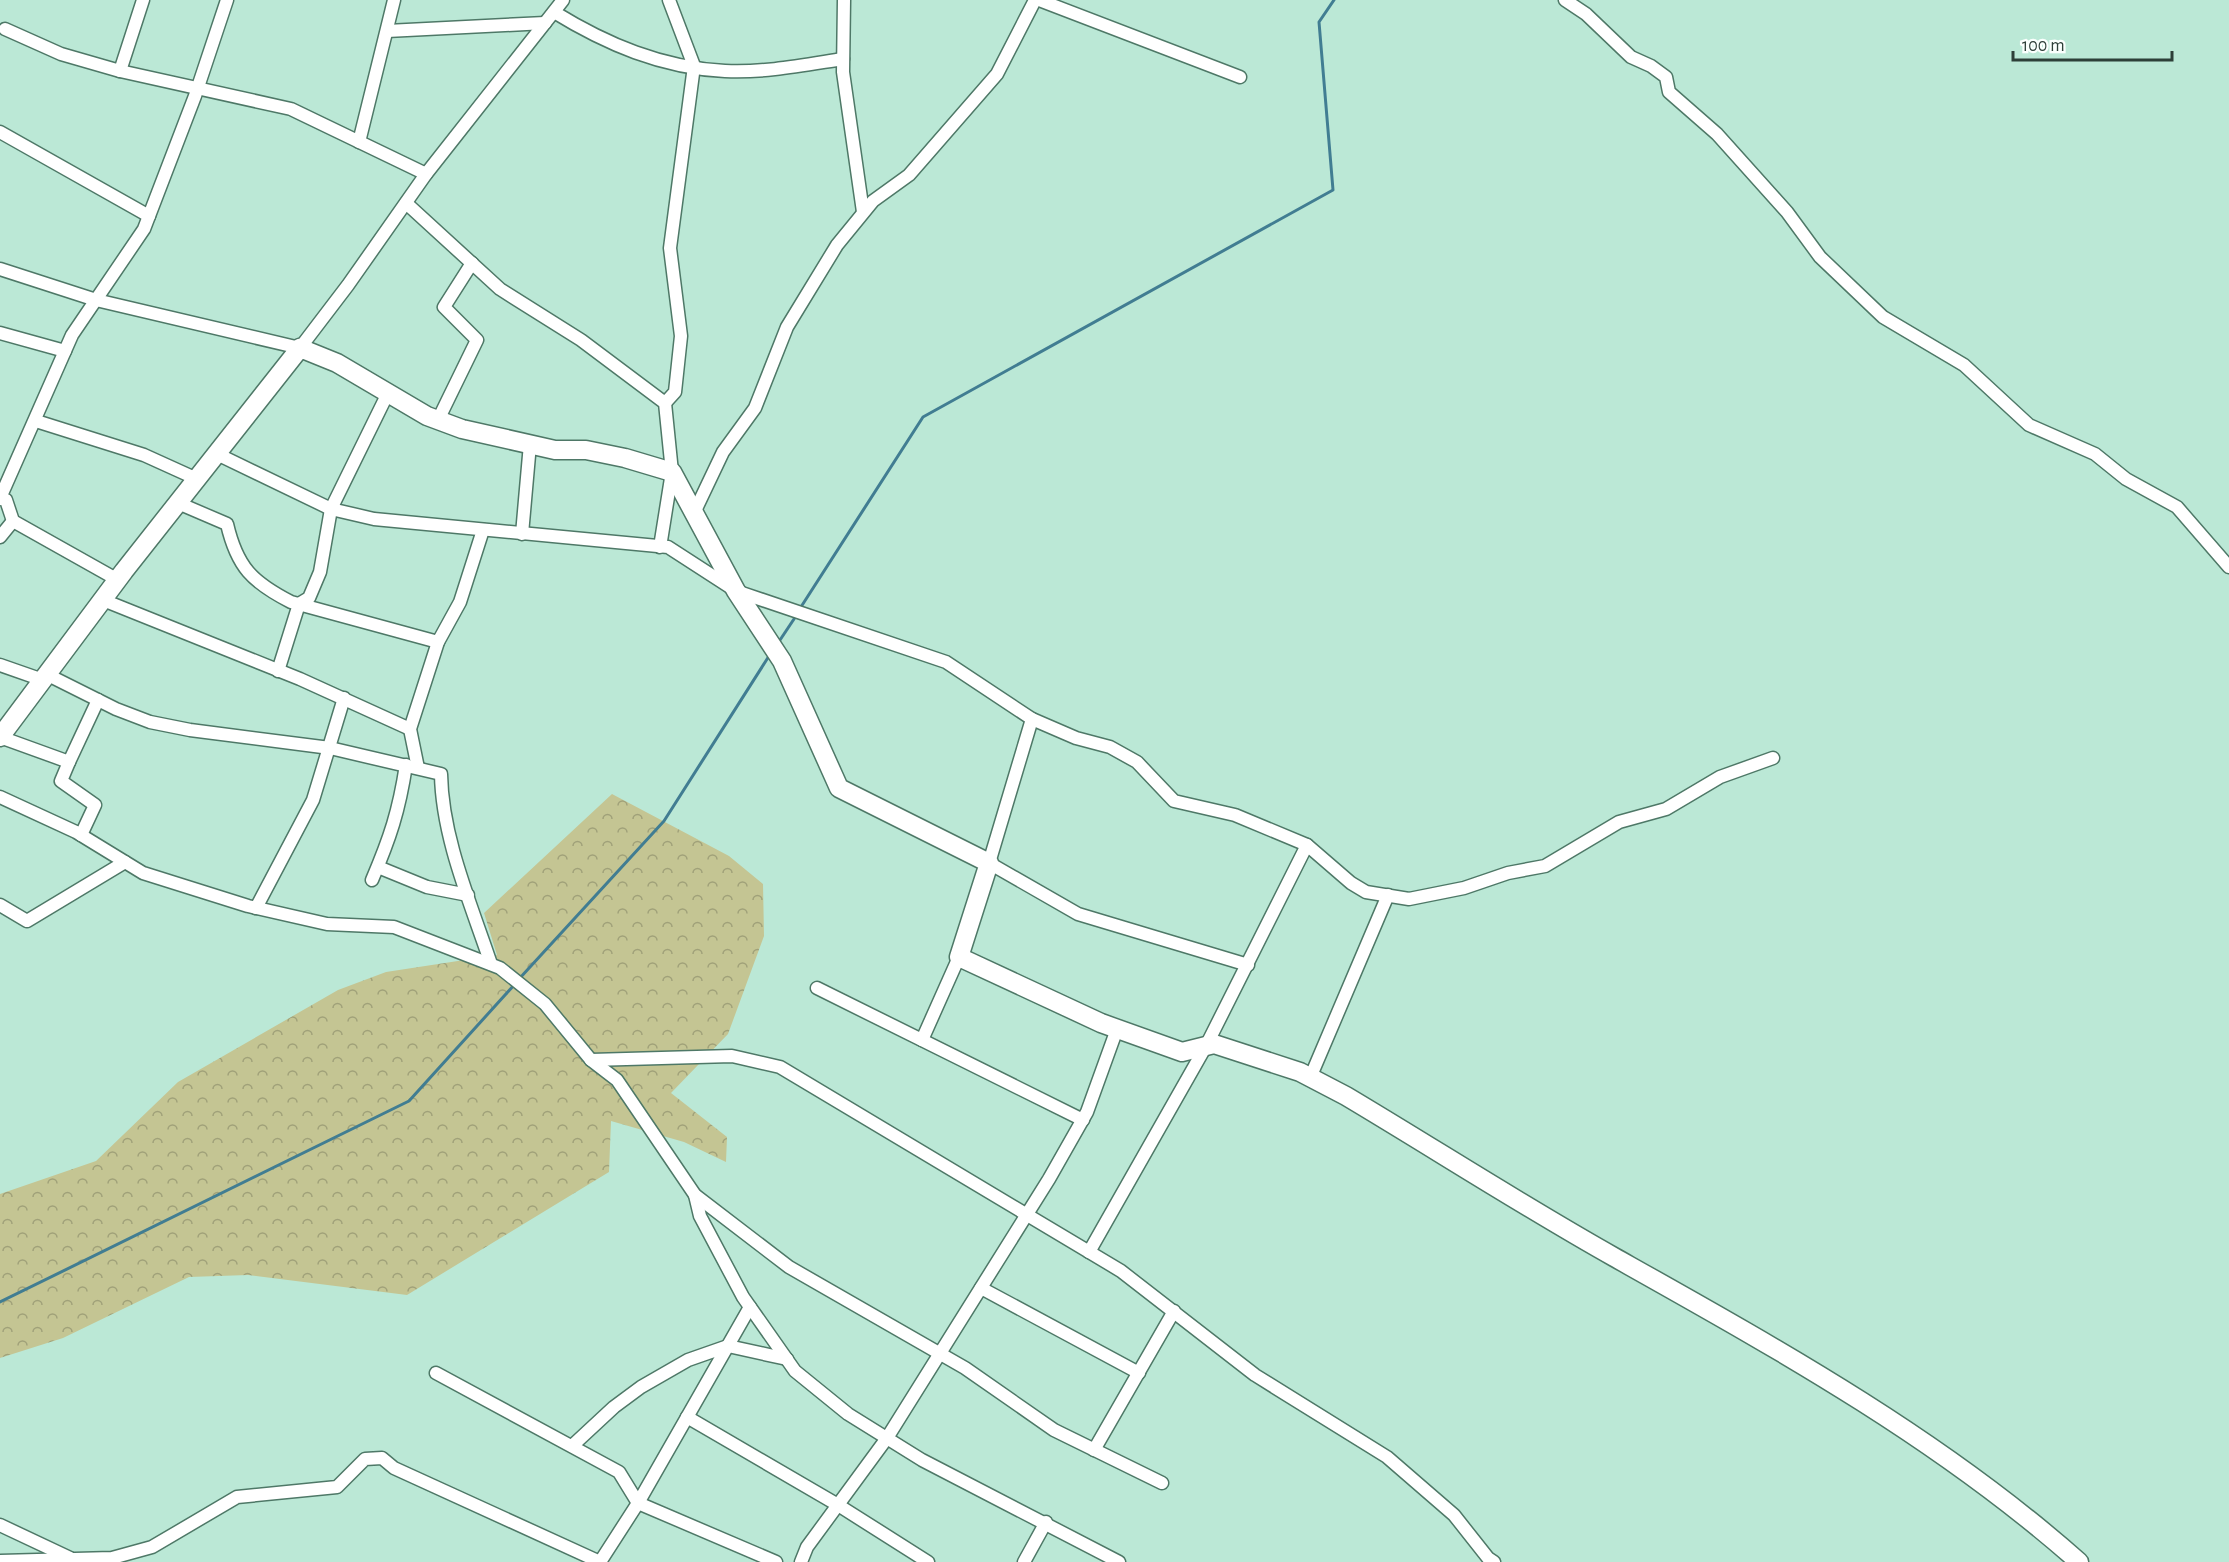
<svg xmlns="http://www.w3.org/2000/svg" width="2229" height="1562" viewBox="0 0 2229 1562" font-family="'Alegreya Sans',sans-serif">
<defs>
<pattern id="forest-crowns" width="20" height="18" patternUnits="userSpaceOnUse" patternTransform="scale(1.5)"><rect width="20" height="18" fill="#c4c593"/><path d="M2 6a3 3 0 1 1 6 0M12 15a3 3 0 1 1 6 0" fill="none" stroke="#a0a179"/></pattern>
</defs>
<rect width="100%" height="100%" fill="#bbe8d6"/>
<path fill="url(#forest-crowns)" d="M612,794L729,856L763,884L764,936L728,1034L671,1093L727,1137L726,1162L684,1142L611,1121L609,1172L407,1295L248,1275L189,1277L63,1338L0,1358V1194L96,1161L178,1082L338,990L386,972L497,955L484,913Z"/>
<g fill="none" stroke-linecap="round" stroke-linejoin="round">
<g stroke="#417d92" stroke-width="3">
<path d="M799,610L923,417L1333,190L1319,22L1334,0"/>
<path d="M778,643L796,616"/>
<path d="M519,979L664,821L769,656"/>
<path d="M0,1302L409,1101L515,984"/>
</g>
<g stroke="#4e7867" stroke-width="15">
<g id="street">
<path d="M844,0L843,72L863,212"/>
<path d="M1039,0L1240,77"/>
<path d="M1565,0L1586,14L1631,57L1651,66L1666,77L1669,92L1717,134L1787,212L1820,257L1883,317L1964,365L2029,425L2095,454L2126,479L2177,507L2229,567"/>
<path d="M554,12C606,44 662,68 725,71C764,73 804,65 843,59"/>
<path d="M5,29L61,54L120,71L291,109L426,174"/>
<path d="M387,31L545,23"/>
<path d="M120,71L143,0"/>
<path d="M0,132L149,216"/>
<path d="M359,142L394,0"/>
<path d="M406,203L500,289L581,340L665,403L672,472L660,547"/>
<path d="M0,269L96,300L300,348L348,285L426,174L563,0"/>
<path d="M0,333L65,351"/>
<path d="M665,403L675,392L681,336L670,248L694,66L669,0"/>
<path d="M438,420L477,340L444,307L472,263"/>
<path d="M36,421L144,455L197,479"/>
<path d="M217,454L331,509L374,519L668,547L736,591L946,662L1032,719L1076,738L1110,747L1137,762L1174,801L1235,815L1307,845L1351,883L1366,892L1409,899L1464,888L1508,873L1545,866L1619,822L1666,809L1720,777L1773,758"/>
<path d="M0,498L72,335L144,229L195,96L227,0"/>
<path d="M0,499L6,500L13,521L118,580"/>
<path d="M178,503L227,524C237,567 252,582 291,602L438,642"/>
<path d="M694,513L723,452L755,408L787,327L837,245L873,201L909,175L997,74L1035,0"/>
<path d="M522,534L530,444"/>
<path d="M0,537L13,521"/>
<path d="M103,600L300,679L410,729"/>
<path d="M0,665L43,680L50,676L116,709L150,722L190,730L330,748L441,774C442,838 471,904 491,964"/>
<path d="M278,671L299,604L309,598L320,572L331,509L388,393"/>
<path d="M1032,719L989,863L1078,914L1248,965"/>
<path d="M0,737L69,762L98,700"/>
<path d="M69,762L61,781L95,805L81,835"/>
<path d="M418,768L410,729L438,642L460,602L483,530"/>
<path d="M0,797L76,832L143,873L248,906L327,924L394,927L500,968L545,1004L591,1060L617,1080L695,1195L789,1267L965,1368L1054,1430L1162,1483"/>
<path d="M378,867L427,887L468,895"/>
<path d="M372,880C390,838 399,811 406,765"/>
<path d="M0,905L27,921L125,862"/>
<path d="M256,908L313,800L344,698"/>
<path d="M817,988L1083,1120"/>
<path d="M922,1040L959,957"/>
<path d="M591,1060L732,1056L780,1067L1121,1271L1255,1375L1387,1457L1454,1515L1488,1558L1494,1562"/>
<path d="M1310,1078L1388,895"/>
<path d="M695,1195L700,1216L743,1297L795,1371L848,1414L922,1460L1119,1562"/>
<path d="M1089,1252L1206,1046L1307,845"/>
<path d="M981,1288L1139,1373"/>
<path d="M436,1373L619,1472L638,1503L776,1562"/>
<path d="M687,1417L838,1505L928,1562"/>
<path d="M572,1446L614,1407L641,1387L688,1360L728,1346L787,1359"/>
<path d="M1094,1450L1174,1311"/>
<path d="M0,1525L70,1558"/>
<path d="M0,1561L112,1558L152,1547L237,1497L337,1487L365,1459L382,1458L394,1468L600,1562"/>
<path d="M600,1562L638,1503L750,1307"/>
<path d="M801,1562L807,1547L887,1438L1049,1179L1087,1112L1117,1029"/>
<path d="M1024,1562L1046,1522"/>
</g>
</g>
<g stroke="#4e7867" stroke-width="21">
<path id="secondary" d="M0,737L124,571L300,348L337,363L427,416L462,429L555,450H586L625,458L672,472L736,591L782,661L839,788L989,863L959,957L1101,1023L1182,1052L1214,1044L1300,1072L1346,1096C1435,1149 1523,1206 1614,1257C1776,1348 1939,1438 2079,1562"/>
</g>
<use href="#street" stroke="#fff" stroke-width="12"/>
<use href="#secondary" stroke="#fff" stroke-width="18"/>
</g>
<path d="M2013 51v9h159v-9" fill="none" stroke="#2d3f38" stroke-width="3"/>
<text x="2022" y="51" font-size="18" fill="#2d3f38" stroke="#fafffd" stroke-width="4.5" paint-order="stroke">100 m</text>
</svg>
